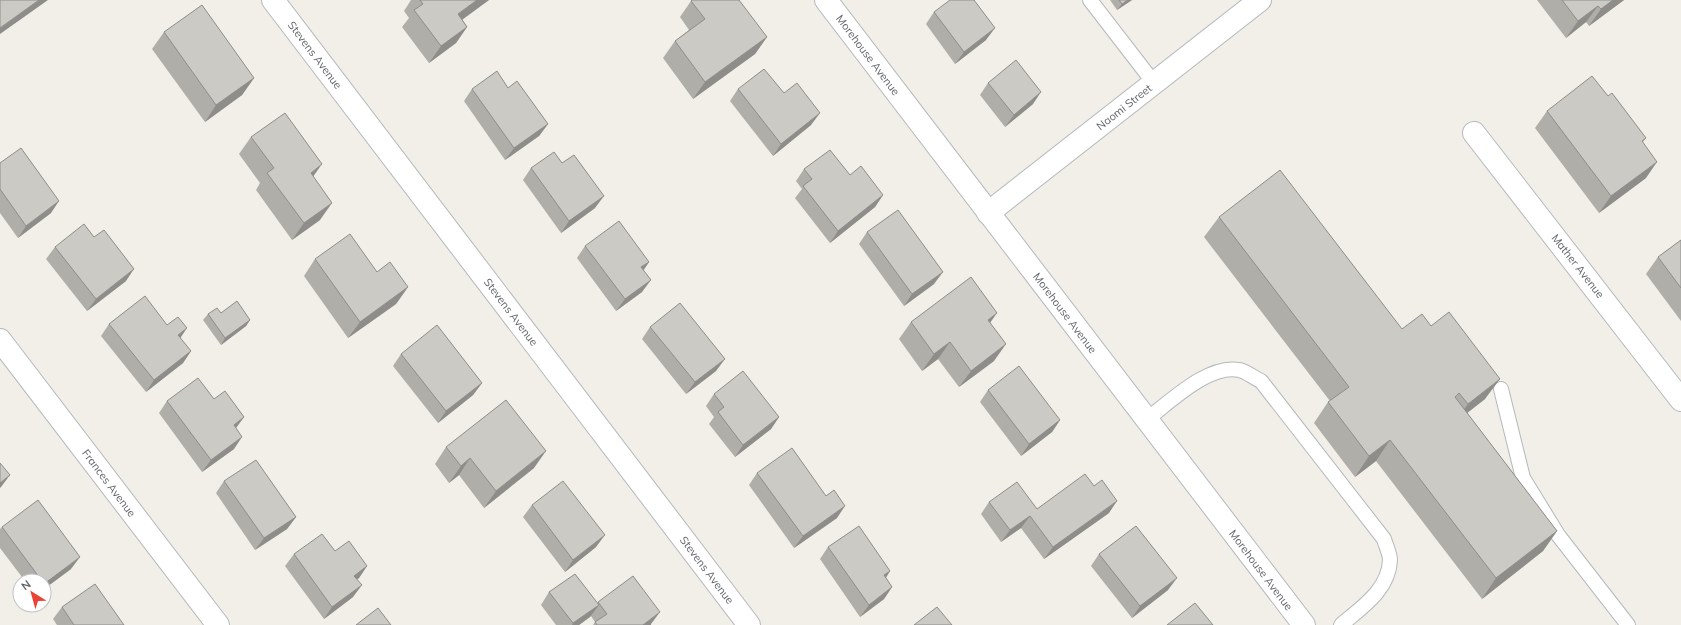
<svg xmlns="http://www.w3.org/2000/svg" width="1681" height="625" viewBox="0 0 1681 625" font-family="Mulish,sans-serif">
<rect width="100%" height="100%" fill="#f1efe8"/>
<g fill="none" stroke-linecap="round" stroke-linejoin="round">
<g stroke="#b5b8bc" stroke-width="16">
<g id="lane">
<path d="M1090,0L1154,83"/>
<path d="M1501,389L1523,478L1558,535L1628,625"/>
<path d="M1146,420C1170,402 1208,364 1239,370C1246,371 1254,378 1261,381L1384,539C1386,546 1390,554 1390,560C1389,590 1361,608 1341,625"/>
</g>
</g>
<g stroke="#b5b8bc" stroke-width="24">
<g id="street">
<path d="M273,0L749,625"/>
<path d="M826,0L1304,625"/>
<path d="M1474,133L1681,400"/>
<path d="M988,213L1260,0"/>
<path d="M0,340L218,625"/>
</g>
</g>
<use href="#lane" stroke="#fff" stroke-width="14"/>
<use href="#street" stroke="#fff" stroke-width="22"/>
</g>
<g fill="#afaea9">
<path d="M411,0H489L462,19L467,27L456,43L429,63L402,27L409,18L404,11Z"/>
<path d="M1110,0H1132L1117,10Z"/>
<path d="M1537,0H1624L1589,26L1586,22L1566,38Z"/>
<path d="M691,1L767,37L755,54L693,99L663,58L675,41L689,30L680,17Z"/>
<path d="M934,12L986,40L955,64L926,24Z"/>
<path d="M164,32L254,78L242,95L205,122L152,49Z"/>
<path d="M988,83L1033,104L1005,127L980,95Z"/>
<path d="M508,88L548,124L539,136L505,160L464,101L472,89Z"/>
<path d="M738,89L811,125L773,156L730,101Z"/>
<path d="M1608,96L1646,138L1643,142L1646,178L1599,213L1535,128L1547,111Z"/>
<path d="M251,137L313,176L320,220L292,240L256,190L260,183L239,154Z"/>
<path d="M0,163L51,213L18,238L0,213Z"/>
<path d="M562,163L595,208L561,233L523,180L531,168Z"/>
<path d="M804,169L850,175L883,195L875,207L830,243L795,198L802,189L796,181Z"/>
<path d="M1219,217L1402,329L1485,399L1467,413L1557,531L1543,551L1482,599L1376,461L1355,477L1314,423L1328,402L1330,401L1204,237Z"/>
<path d="M867,232L934,284L904,306L859,244Z"/>
<path d="M1681,240V321L1646,274L1658,257Z"/>
<path d="M585,246L649,262L643,270L642,292L616,311L577,258Z"/>
<path d="M55,247L126,281L87,311L46,259Z"/>
<path d="M315,259L377,272L408,287L396,304L348,338L304,276Z"/>
<path d="M208,314L250,320L246,326L221,345L203,320Z"/>
<path d="M911,322H990L994,361L959,387L938,359L922,371L899,339Z"/>
<path d="M109,324L167,325L180,338L191,351L183,363L146,392L101,336Z"/>
<path d="M650,327L716,371L686,394L642,339Z"/>
<path d="M401,354L482,383L473,395L438,423L393,366Z"/>
<path d="M988,390L1060,420L1052,432L1021,456L980,402Z"/>
<path d="M714,394L779,417L771,429L735,457L709,424L714,417L706,406Z"/>
<path d="M214,399L244,417L236,428L234,449L202,472L159,413L167,401Z"/>
<path d="M446,447L534,468L484,508L459,475L449,483L435,464Z"/>
<path d="M757,473L837,518L794,548L749,485Z"/>
<path d="M224,481L296,517L287,529L255,550L216,493Z"/>
<path d="M989,502L1037,509L1109,513L1044,559L1021,528L1001,542L981,514Z"/>
<path d="M532,505L596,547L565,572L523,517Z"/>
<path d="M2,527L71,569L44,589V581H25L0,548V529Z"/>
<path d="M828,547L890,571L886,578L892,587L884,599L860,617L820,559Z"/>
<path d="M335,551L367,566L359,578L357,579L353,597L324,619L285,566L294,554Z"/>
<path d="M1099,554L1168,590L1132,618L1091,566Z"/>
<path d="M549,592L597,603L598,602L651,624V625H593L595,622L591,616L579,625H556L541,605Z"/>
<path d="M62,607L124,625H57L53,619Z"/>
</g>
<g fill="#8f8d8a">
<path d="M39,0H48L0,34V28Z"/>
<path d="M477,0H489L447,31L458,14Z"/>
<path d="M1128,0H1132L1117,10L1122,4Z"/>
<path d="M1613,0H1624L1589,26L1601,9Z"/>
<path d="M1598,6L1586,22L1566,38L1578,21Z"/>
<path d="M467,27L456,43L429,63L441,46Z"/>
<path d="M995,28L986,40L955,64L964,52Z"/>
<path d="M767,37L755,54L693,99L705,82Z"/>
<path d="M254,78L242,95L205,122L216,105Z"/>
<path d="M1041,92L1033,104L1005,127L1014,115Z"/>
<path d="M820,113L811,125L773,156L781,144Z"/>
<path d="M548,124L539,136L505,160L514,148Z"/>
<path d="M1657,162L1646,178L1599,213L1611,196Z"/>
<path d="M322,164L310,181L311,173Z"/>
<path d="M883,195L875,207L830,243L838,231Z"/>
<path d="M604,196L595,208L561,233L569,221Z"/>
<path d="M59,201L51,213L18,238L26,226Z"/>
<path d="M332,203L320,220L292,240L304,223Z"/>
<path d="M649,262L641,274V267Z"/>
<path d="M134,269L126,281L87,311L96,299Z"/>
<path d="M943,272L934,284L904,306L912,294Z"/>
<path d="M651,280L642,292L616,311L625,299Z"/>
<path d="M408,287L396,304L348,338L360,322Z"/>
<path d="M997,313L985,330L988,320Z"/>
<path d="M250,320L246,326L221,345L225,338Z"/>
<path d="M187,328L179,340L178,335Z"/>
<path d="M950,342L938,359L922,371L934,354Z"/>
<path d="M1006,344L994,361L959,387L971,371Z"/>
<path d="M191,351L183,363L146,392L154,380Z"/>
<path d="M725,359L716,371L686,394L695,382Z"/>
<path d="M1500,379L1485,399L1453,424L1468,404Z"/>
<path d="M482,383L473,395L438,423L446,411Z"/>
<path d="M244,417L235,429L234,425Z"/>
<path d="M779,417L771,429L735,457L743,445Z"/>
<path d="M1060,420L1052,432L1021,456L1029,444Z"/>
<path d="M242,437L234,449L202,472L211,460Z"/>
<path d="M1390,440L1376,461L1355,477L1369,456Z"/>
<path d="M546,451L534,468L484,508L496,491Z"/>
<path d="M470,458L459,475L449,483L461,466Z"/>
<path d="M10,475L1,487L0,488V483Z"/>
<path d="M1117,501L1109,513L1044,559L1053,547Z"/>
<path d="M845,506L837,518L794,548L803,536Z"/>
<path d="M1030,516L1021,528L1001,542L1010,530Z"/>
<path d="M296,517L287,529L255,550L264,538Z"/>
<path d="M1557,531L1543,551L1482,599L1496,578Z"/>
<path d="M605,535L596,547L565,572L573,560Z"/>
<path d="M80,557L71,569L44,589V584Z"/>
<path d="M367,566L359,578L346,588L354,576Z"/>
<path d="M890,571L882,583L884,575Z"/>
<path d="M1177,578L1168,590L1132,618L1140,606Z"/>
<path d="M362,585L353,597L324,619L332,607Z"/>
<path d="M892,587L884,599L860,617L869,605Z"/>
<path d="M599,605L590,617L579,625H572L573,623Z"/>
<path d="M660,612L651,624V625H643Z"/>
</g>
<g fill="#cccac5" stroke="#8f8d8a">
<path d="M0,0H39L0,28Z"/>
<path d="M420,0H477L458,14L467,27L441,46L414,10L423,4Z"/>
<path d="M692,0H739L767,37L705,82L675,41L705,19L691,1Z"/>
<path d="M950,0H974L995,28L964,52L934,12Z"/>
<path d="M1119,0H1128L1122,4Z"/>
<path d="M1562,0H1613L1601,9L1598,6L1578,21Z"/>
<path d="M202,5L254,78L216,105L164,32Z"/>
<path d="M1016,60L1041,92L1014,115L988,83Z"/>
<path d="M764,69L784,93L797,83L820,113L781,144L738,89Z"/>
<path d="M497,71L508,88L517,81L548,124L514,148L472,89Z"/>
<path d="M1592,76L1608,96L1612,93L1646,138L1642,141L1657,162L1611,196L1547,111Z"/>
<path d="M285,113L322,164L311,173L332,203L304,223L267,173L274,168L251,137Z"/>
<path d="M21,148L59,201L26,226L0,189V163Z"/>
<path d="M830,150L850,175L861,166L883,195L838,231L803,186L812,179L804,169Z"/>
<path d="M554,152L562,163L574,155L604,196L569,221L531,168Z"/>
<path d="M1280,170L1402,329L1422,314L1431,326L1449,312L1500,379L1468,404L1459,393L1455,397L1557,531L1496,578L1390,440L1369,456L1328,402L1349,387L1219,217Z"/>
<path d="M898,210L943,272L912,294L867,232Z"/>
<path d="M619,221L649,262L641,267L651,280L625,299L585,246Z"/>
<path d="M84,224L94,237L104,230L134,269L96,299L55,247Z"/>
<path d="M350,234L377,272L390,262L408,287L360,322L315,259Z"/>
<path d="M1681,240V288L1658,257Z"/>
<path d="M971,277L997,313L988,320L1006,344L971,371L950,342L934,354L911,322Z"/>
<path d="M145,296L167,325L178,317L187,328L178,335L191,351L154,380L109,324Z"/>
<path d="M237,301L250,320L225,338L208,314L217,308L221,313Z"/>
<path d="M680,303L725,359L695,382L650,327Z"/>
<path d="M437,325L482,383L446,411L401,354Z"/>
<path d="M1019,366L1060,420L1029,444L988,390Z"/>
<path d="M743,371L779,417L743,445L718,412L724,407L714,394Z"/>
<path d="M198,378L214,399L225,391L244,417L234,425L242,437L211,460L167,401Z"/>
<path d="M506,400L546,451L496,491L470,458L461,466L446,447Z"/>
<path d="M792,448L826,496L834,490L845,506L803,536L757,473Z"/>
<path d="M256,460L296,517L264,538L224,481Z"/>
<path d="M0,463L10,475L0,483Z"/>
<path d="M1085,474L1094,486L1102,480L1117,501L1053,547L1030,516L1010,530L989,502L1017,482L1037,509Z"/>
<path d="M563,481L605,535L573,560L532,505Z"/>
<path d="M38,500L80,557L44,584V581H42L2,527Z"/>
<path d="M859,526L890,571L884,575L892,587L869,605L828,547Z"/>
<path d="M1136,526L1177,578L1140,606L1099,554Z"/>
<path d="M322,534L335,551L349,541L367,566L354,576L362,585L332,607L294,554Z"/>
<path d="M575,574L599,605L573,623L549,592Z"/>
<path d="M633,576L660,612L643,625H597L595,622L607,614L598,602Z"/>
<path d="M95,584L124,625H74L62,607Z"/>
<path d="M1195,603L1213,625H1167Z"/>
<path d="M937,607L952,625H914Z"/>
<path d="M378,608L391,625H356Z"/>
</g>
<g text-anchor="middle" stroke-width="3" stroke-linejoin="round" paint-order="stroke">
<g font-size="11" fill="#5f6368" stroke="#fff">
<text transform="translate(315 55) rotate(53)" y="4">Stevens Avenue</text>
<text transform="translate(868 55) rotate(53)" y="4">Morehouse Avenue</text>
<text transform="translate(1124 107) rotate(-38)" y="4">Naomi Street</text>
<text transform="translate(1578 266) rotate(52)" y="4">Mather Avenue</text>
<text transform="translate(511 312) rotate(53)" y="4">Stevens Avenue</text>
<text transform="translate(1065 313) rotate(53)" y="4">Morehouse Avenue</text>
<text transform="translate(109 483) rotate(53)" y="4">Frances Avenue</text>
<text transform="translate(707 570) rotate(53)" y="4">Stevens Avenue</text>
<text transform="translate(1261 570) rotate(53)" y="4">Morehouse Avenue</text>
</g>
</g>
<g transform="translate(32 593) rotate(323)"><circle r="19" fill="#ffffff" stroke="#bfc1c3"/>
<path d="M0-3L7 15L0 10L-7 15Z" fill="#ea4335"/>
<text y="-6" font-size="11" font-weight="bold" text-anchor="middle" fill="#5f6368">N</text>
</g>
</svg>
